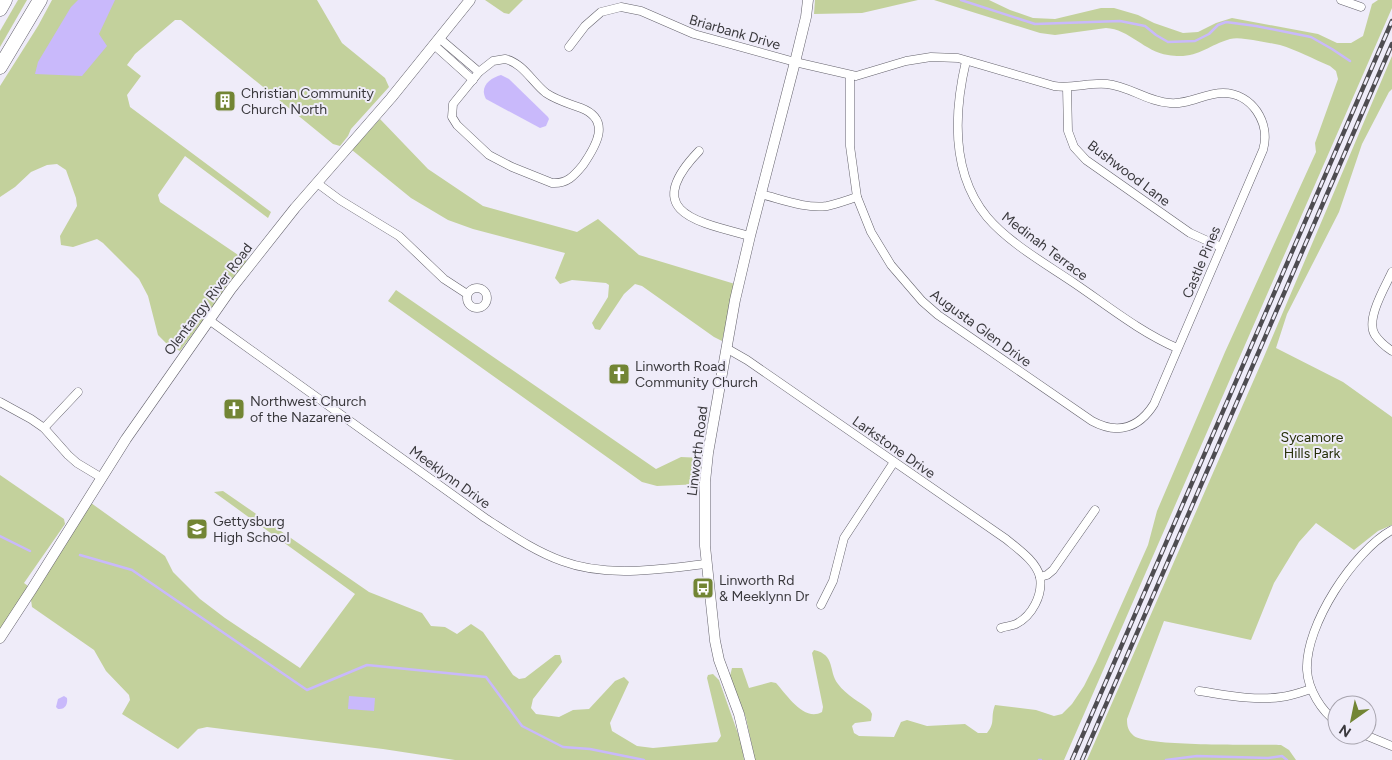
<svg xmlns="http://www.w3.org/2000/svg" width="1392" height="760" viewBox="0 0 1392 760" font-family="Figtree,sans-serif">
<rect width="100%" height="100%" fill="#efecf9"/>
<g fill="#c3d19c">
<path d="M18,0H27L0,47V31Z"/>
<path d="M52,0H317L342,43L385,78L389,87L351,129L348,136L340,146L333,144L181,20H175L135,54L127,65L141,76L127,95L130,107L271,212L268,218L185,156L158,195L160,202L247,261L180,351L168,345L158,335L148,296L139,279L103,243L97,239L73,247L61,245L60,236L77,206L76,198L66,170L57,164L47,165L31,172L15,187L0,197V86L38,26Z"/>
<path d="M485,0H523L509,14L504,13Z"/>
<path d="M815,0H918L862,13L814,14Z"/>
<path d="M934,0H989L1010,10L1033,18L1055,19L1101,8H1114L1138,15L1154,23L1183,33L1198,32L1216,23L1232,18L1318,34L1337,43H1351L1363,36L1372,4L1378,0H1392V8L1064,760H755L746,718L730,676L732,668H742L749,688L771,682L776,683C787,695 804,722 822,712L823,707L812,653L814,650C836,655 828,671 838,684C846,695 860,702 870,710L872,714L871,721L855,723L852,726L854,733L859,736L894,737L901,722L907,720L927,726L965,724L978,733H987C996,722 990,718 995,705L1036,710L1054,716L1062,714L1072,704L1084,686L1096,662L1148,545L1157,511L1225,352L1316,152L1315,143L1338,79L1336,71L1330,66C1313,59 1297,50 1280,45C1271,43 1262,42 1253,40C1246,39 1237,37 1230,39C1206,46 1197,60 1168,55C1145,52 1129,29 1106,28L1055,35L1040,33Z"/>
<path d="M1392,56V89L1389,92L1362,144L1339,212L1287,314L1276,348L1343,382L1392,417V525L1378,531L1354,550L1316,523L1299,542L1274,583L1251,640L1164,621L1127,719C1127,726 1128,731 1134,736C1150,747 1256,744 1281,745L1289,750L1296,760H1087L1263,359Z"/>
<path d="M380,119L428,169L483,206L577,232L598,219L639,255L735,284L722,341L714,337L642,286L635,284L624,294L600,330L595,329L592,323L608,297L609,285L606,283L572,280L560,284L555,278L565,253L473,229L448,220L411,198L352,150Z"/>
<path d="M396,290L656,469L681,457L703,458L701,484L657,486L642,482L388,301Z"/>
<path d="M0,475L64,519L65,524L24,583L32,589L0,638Z"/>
<path d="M223,491L369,592L422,613L431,626L445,627L457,634L471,624L483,632L513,675L519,679L525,678L555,655H560L562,662L533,699L531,708L536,714L559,717L573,710L589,709L615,681L624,677L629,682L610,723L612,731L637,746L653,748L717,742L721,736L707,678L708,675L713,674L719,680L742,745L744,760H455L383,749L207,727L198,729L178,749L122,714L130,700L129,695L106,671L94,650L32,607L31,600L91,503L165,556L173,572L200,599L225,618L300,668L355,594L214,492Z"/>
</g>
<g fill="#c9b9fb">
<path d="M78,0H115L99,34L107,46L82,76L35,74L38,62L71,7Z"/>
<path d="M501,75L509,79L548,117L549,119L546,126L540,128L486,99C479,87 490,78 501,75Z"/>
<path d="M64,696L67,698C68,704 65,710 58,709L56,707L58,699Z"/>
<path d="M349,696L375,698L374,711L348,709Z"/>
</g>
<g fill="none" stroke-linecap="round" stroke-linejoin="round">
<g stroke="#c9b9fb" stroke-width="2.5">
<path d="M961,0L1035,24L1120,21L1145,26L1156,35L1168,42L1195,41L1209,34L1218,25L1226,22L1256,26L1311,37L1332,49L1350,61"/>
<path d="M0,536L30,551"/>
<path d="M80,555L132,570L307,690L367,665L486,677L522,726L563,747L590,749L644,760"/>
<path d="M1039,760H1041"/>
<path d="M1166,760L1197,756L1268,758L1282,756L1287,760"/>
</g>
<g stroke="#64626c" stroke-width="9">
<g id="street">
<path d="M1341,0L1361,7"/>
<path d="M439,38L479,72"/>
<path d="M434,45L473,80"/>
<path d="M569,47L585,26L601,12L621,7L641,11L694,34L795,62L856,76L906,61L931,57L958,58L1054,86C1073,89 1089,82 1107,84C1129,86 1148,102 1170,103C1188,105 1205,93 1223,93C1252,93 1271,123 1263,150L1154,404C1139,428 1118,435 1092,421L938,315L922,301L891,265L871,232L857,197L850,146V75"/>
<path d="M505,59C523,63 532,82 546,93C558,101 568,103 581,108C612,120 596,146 583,165C574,176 567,184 552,183L512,167L489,155L457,125L452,117L453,104L479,72L493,61Z"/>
<path d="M966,61C954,112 951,173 987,217C1009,243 1046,264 1074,283C1108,306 1140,332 1177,348"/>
<path d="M1067,88L1068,131L1074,147L1086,160L1190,233L1221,247"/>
<path d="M699,151C640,212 697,222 750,236"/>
<path d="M317,183L340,200L399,236L444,279L467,294"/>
<path d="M760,194C781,199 805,209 827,206C837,204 847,200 857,197"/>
<path d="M1392,272C1385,287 1365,320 1375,335C1379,341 1386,347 1392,351"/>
<circle cx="477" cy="298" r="10"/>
<path d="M209,320L485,518C510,534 534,551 562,561C607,578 659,569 706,564"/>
<path d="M726,348L747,360L1006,539C1018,549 1036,561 1040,577C1043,595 1032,616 1016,624C1012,626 1006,626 1001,628"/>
<path d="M0,402L31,419L44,428L68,455L77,463L102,478"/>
<path d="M44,428L78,392"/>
<path d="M1040,577L1047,575L1053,570L1095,510"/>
<path d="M821,605L833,581L844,538L894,462"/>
<path d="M1199,691C1226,695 1254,701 1281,697C1291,696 1302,692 1311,689"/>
<path d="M1337,722C1321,711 1308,689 1307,670C1305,625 1354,551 1392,530"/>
<path d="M1365,735L1392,746"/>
</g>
</g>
<g stroke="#64626c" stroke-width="11">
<g id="secondary">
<path d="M0,638L32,589L126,439L231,289L295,208L391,98L470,0"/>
<path d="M750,760L739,714L719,660L715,641L705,546V482L708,453L735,300L750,236L795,62L806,17L808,0"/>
</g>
</g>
<g stroke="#64626c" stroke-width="15">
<g id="highway">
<path d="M0,9L5,0"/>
<path d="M0,67L40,0"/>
</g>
</g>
<use href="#street" stroke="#fff" stroke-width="8"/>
<use href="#secondary" stroke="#fff" stroke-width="10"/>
<use href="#highway" stroke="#fff" stroke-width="14"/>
<g stroke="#4e4c51" stroke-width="4.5">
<g id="rail">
<path d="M1072,760L1392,21"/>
<path d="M1082,760L1392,44"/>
</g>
</g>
<use href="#rail" stroke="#efecf9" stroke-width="2.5" stroke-dasharray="8" stroke-linecap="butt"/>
</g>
<defs>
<g id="building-square" transform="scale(1.125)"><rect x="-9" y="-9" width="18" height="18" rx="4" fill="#728534" stroke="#efecf9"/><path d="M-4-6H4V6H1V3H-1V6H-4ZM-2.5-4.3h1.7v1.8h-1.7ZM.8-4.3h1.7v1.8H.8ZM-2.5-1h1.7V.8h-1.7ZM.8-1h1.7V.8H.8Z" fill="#fff"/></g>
<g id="church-square" transform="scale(1.125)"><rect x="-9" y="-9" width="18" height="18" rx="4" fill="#728534" stroke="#efecf9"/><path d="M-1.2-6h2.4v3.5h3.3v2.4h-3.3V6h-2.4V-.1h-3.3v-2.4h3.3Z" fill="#fff"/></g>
<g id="school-square" transform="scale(1.125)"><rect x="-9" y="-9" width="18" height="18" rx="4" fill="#728534" stroke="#efecf9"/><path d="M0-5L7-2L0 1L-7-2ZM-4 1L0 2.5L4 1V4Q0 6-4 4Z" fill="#fff"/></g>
<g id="bus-square" transform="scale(1.125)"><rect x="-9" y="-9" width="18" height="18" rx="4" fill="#728534" stroke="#efecf9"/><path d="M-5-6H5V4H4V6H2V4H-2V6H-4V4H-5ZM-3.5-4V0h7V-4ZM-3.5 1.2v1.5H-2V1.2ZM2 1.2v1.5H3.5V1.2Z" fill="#fff"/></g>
</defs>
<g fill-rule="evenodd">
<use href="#building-square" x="225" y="101"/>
<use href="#church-square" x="619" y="374"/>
<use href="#church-square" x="234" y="409"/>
<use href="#school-square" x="197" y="529"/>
<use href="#bus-square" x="703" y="588"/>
</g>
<g text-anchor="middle" stroke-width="4" stroke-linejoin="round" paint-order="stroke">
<g font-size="14" fill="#3a393d" stroke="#efecf9">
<text transform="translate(735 32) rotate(16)" y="5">Briarbank Drive</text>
<text transform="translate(1129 173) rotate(37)" y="5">Bushwood Lane</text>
<text transform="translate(1045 246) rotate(37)" y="5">Medinah Terrace</text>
<text transform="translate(1201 262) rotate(-67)" y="5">Castle Pines</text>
<text transform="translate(208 299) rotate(-53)" y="5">Olentangy River Road</text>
<text transform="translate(981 328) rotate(36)" y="5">Augusta Glen Drive</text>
<text transform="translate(894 447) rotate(35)" y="5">Larkstone Drive</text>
<text transform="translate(697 451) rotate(-83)" y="5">Linworth Road</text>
<text transform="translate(450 477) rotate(36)" y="5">Meeklynn Drive</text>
</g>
<g font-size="14" fill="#3a393d" stroke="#efecf9" text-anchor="start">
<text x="241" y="98">Christian Community<tspan x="241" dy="16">Church North</tspan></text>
<text x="635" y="371">Linworth Road<tspan x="635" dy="16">Community Church</tspan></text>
<text x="250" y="406">Northwest Church<tspan x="250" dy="16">of the Nazarene</tspan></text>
<text x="213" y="526">Gettysburg<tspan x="213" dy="16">High School</tspan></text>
<text x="719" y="585">Linworth Rd<tspan x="719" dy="16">&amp; Meeklynn Dr</tspan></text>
</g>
<g font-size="14" fill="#262e08" stroke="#efecf9">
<text x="1312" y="442">Sycamore<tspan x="1312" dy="16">Hills Park</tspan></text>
</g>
</g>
<g transform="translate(1352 720) rotate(213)"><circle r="24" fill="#efecf9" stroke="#a7a4ae"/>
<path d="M0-4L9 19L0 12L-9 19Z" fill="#728534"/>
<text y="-8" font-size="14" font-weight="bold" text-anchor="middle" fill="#3a393d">N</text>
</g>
</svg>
